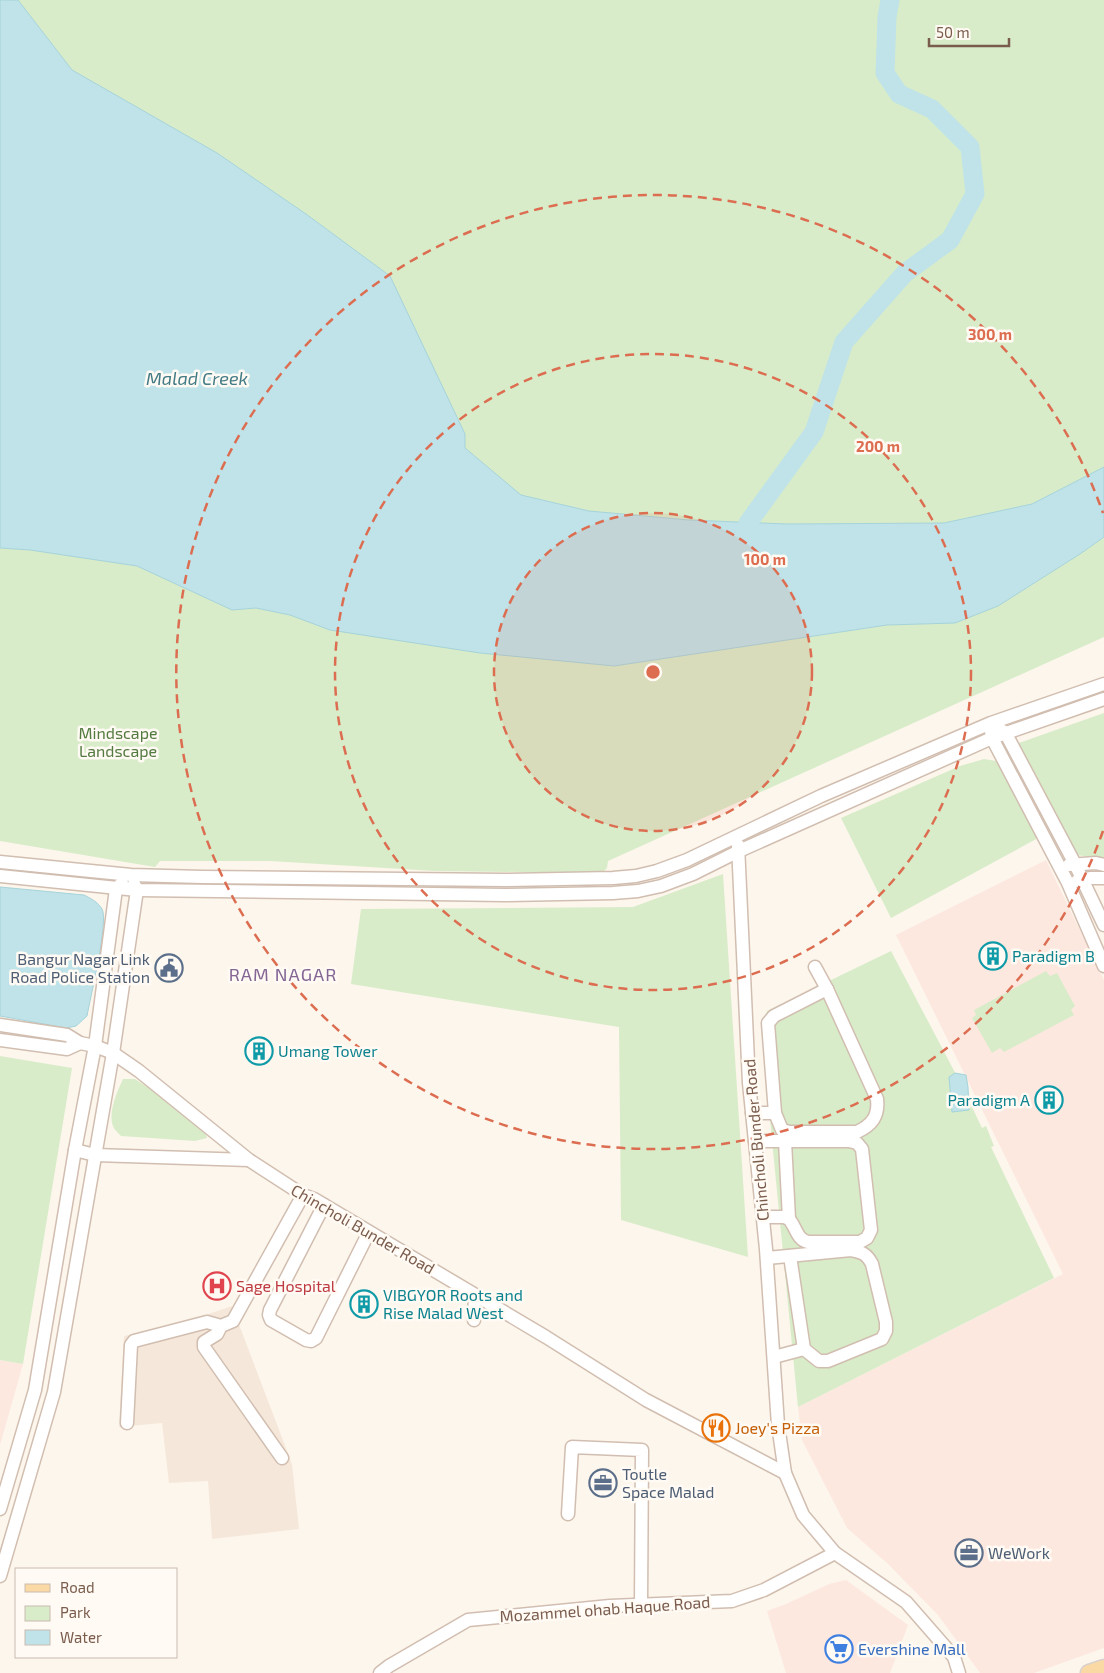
<svg xmlns="http://www.w3.org/2000/svg" width="1104" height="1673" viewBox="0 0 1104 1673" font-family="'Exo 2',sans-serif">
<rect width="100%" height="100%" fill="#fdf6ec"/>
<path fill="#f5e8da" d="M232,1306L292,1464L299,1529L212,1539L208,1481L169,1483L162,1423L119,1427L124,1336L188,1321Z"/>
<g fill="#fde8e0">
<path d="M1046,860L1104,980V1648L1034,1673H980L938,1615L888,1564L847,1528L802,1440L798,1407L1063,1274L896,935Z"/>
<path d="M0,1360L23,1364L0,1445Z"/>
<path d="M846,1580L908,1625L890,1673H786L767,1611L786,1604L829,1584Z"/>
</g>
<g fill="#d8ecc9">
<path d="M18,0H1104V467L1032,504L944,523L787,524L689,520L589,511L520,495L465,448L390,276L306,214L217,153L72,70Z"/>
<path d="M1104,537V637L608,861L607,868L602,873L435,871L270,861H160L155,867L0,841V548L30,550L137,566L232,610L256,608L290,615L330,630L614,666L887,625L955,623L998,606L1080,554Z"/>
<path d="M1104,713V859L1077,855L1016,744Z"/>
<path d="M984,759L996,761L1038,838L891,918L841,818L960,766Z"/>
<path d="M723,874L748,1257L621,1220L619,1027L351,984L361,909L633,907Z"/>
<path d="M891,951L960,1082L982,1128L986,1126L994,1146L991,1147L1054,1278L798,1407L761,1027L767,1011Z"/>
<path d="M1046,971L1050,976L1057,973L1075,1006L1071,1010L1074,1015L1004,1052L1000,1048L992,1053L972,1018L976,1015L974,1010Z"/>
<path d="M0,1056L72,1068L23,1364L0,1360Z"/>
<path d="M123,1079H135L197,1120L205,1129L207,1138L195,1141L121,1136C118,1133 114,1129 113,1126C108,1112 117,1092 123,1079Z"/>
</g>
<g fill="#bfe3e8" stroke="#a5d3da">
<path d="M0,0H18L72,70L217,153L306,214L390,276L465,434V448L521,495L589,511L689,520L787,524L944,523L1032,504L1104,467V537L1080,554L998,606L955,623L887,625L614,666L480,653L330,630L290,615L256,608L232,610L137,566L30,550L0,548Z"/>
<path d="M0,887L84,895C90,898 98,902 102,909C109,921 90,999 87,1016L76,1026L66,1028L0,1016Z"/>
<path d="M955,1073L966,1075L968,1087L969,1110L952,1112L949,1077Z"/>
</g>
<g fill="none" stroke-linecap="round" stroke-linejoin="round">
<path stroke="#bfe3e8" stroke-width="19" d="M748,523L814,432L844,342L905,273L950,240L975,194L970,147L932,109L899,94L885,73L887,17L890,0"/>
<g stroke="#d1beb0" stroke-width="15">
<g id="minor">
<path d="M999,729L1005,732L1075,864L1104,925"/>
<path d="M991,731L992,738L1068,883L1104,966"/>
<path d="M738,845L749,1083L766,1249L778,1425L785,1473L803,1515L835,1553L906,1602L954,1657L959,1673"/>
<path d="M0,862L131,875L202,877L505,880L613,878L636,876L657,871L687,860L821,796L991,723L1104,684"/>
<path d="M1069,865L1096,863L1104,865"/>
<path d="M0,876L137,890L505,895L613,893L638,891L661,886L693,874L739,851L992,738L1104,699"/>
<path d="M1077,881L1090,878H1104"/>
<path d="M0,1025L67,1035L80,1043L95,1046L113,1053L139,1071L249,1160L303,1195L314,1199L546,1337L646,1400L785,1473"/>
<path d="M0,1040L67,1049L80,1043"/>
<path d="M752,1113H775L782,1130L790,1132H857C872,1125 879,1116 877,1099L827,989L815,967"/>
<path d="M775,1113L768,1023L774,1016L827,989"/>
<path d="M755,1141H849L857,1143L862,1149L871,1230L867,1238L860,1242H808C797,1240 796,1227 789,1219L784,1217H763"/>
<path d="M785,1141L789,1219"/>
<path d="M75,1150L95,1155L249,1160"/>
<path d="M324,1205L270,1310L269,1315L271,1320L306,1340L311,1341L316,1338L369,1232"/>
<path d="M790,1256L804,1349"/>
<path d="M767,1258L851,1250C862,1252 867,1254 872,1264L886,1322V1331L882,1339L828,1361H819L804,1349L774,1357"/>
<path d="M474,1320L475,1295"/>
<path d="M221,1326L217,1334L204,1342V1347L282,1458"/>
<path d="M127,1423L131,1345L134,1341L207,1322L221,1326L233,1321L303,1195"/>
<path d="M0,1509L35,1390L75,1150L95,1046L116,889L122,883"/>
<path d="M568,1514L572,1447L642,1450L641,1605"/>
<path d="M0,1576L54,1392L113,1053L137,890L134,884"/>
<path d="M380,1673L389,1666L468,1620L610,1606L732,1601L764,1590L835,1553"/>
</g>
</g>
<g stroke="#dad1cd" stroke-width="19">
<path id="major" d="M1089,1673L1104,1668"/>
</g>
<use href="#minor" stroke="#fff" stroke-width="12"/>
<use href="#major" stroke="#fbd9a5" stroke-width="16"/>
</g>
<circle cx="653" cy="672" r="159" fill="#dc6d51" fill-opacity=".12"/>
<g fill="none" stroke="#dc6d51" stroke-width="2.5" stroke-dasharray="9 6">
<circle cx="653" cy="672" r="159"/>
<circle cx="653" cy="672" r="318"/>
<path d="M1103 831A477 477 0 1 1 1103 513"/>
</g>
<defs>
<g id="building-ring" transform="scale(1.4375)"><circle r="9.5" fill="#fffaf3" stroke="#0f9aa8" stroke-width="1.5"/><path d="M-4-6H4V6H1V3H-1V6H-4ZM-2.5-4.3h1.7v1.8h-1.7ZM.8-4.3h1.7v1.8H.8ZM-2.5-1h1.7V.8h-1.7ZM.8-1h1.7V.8H.8Z" fill="#0f9aa8"/></g>
<g id="civic-ring" transform="scale(1.4375)"><circle r="9.5" fill="#fffaf3" stroke="#5c6f8a" stroke-width="1.5"/><path d="M-.6-6.5H3V-4.5H.6V-3L4-1V1h2V6H-6V1h2V-1L-.6-3ZM-1.2 2.5V6h2.4V2.5Z" fill="#5c6f8a"/></g>
<g id="hospital-ring" transform="scale(1.4375)"><circle r="9.5" fill="#fffaf3" stroke="#e0444e" stroke-width="1.5"/><path d="M-5-5h3v3.5h4V-5h3V5h-3V1.5h-4V5h-3Z" fill="#e0444e"/></g>
<g id="restaurant-ring" transform="scale(1.4375)"><circle r="9.5" fill="#fffaf3" stroke="#e8710a" stroke-width="1.5"/><path d="M-5-6h1v4h1v-4h1v4h1v-4h1v5L-1.5 .5V6h-2V.5L-5-1ZM5-6V6H3V1.5H1.5Q1.5-4 5-6Z" fill="#e8710a"/></g>
<g id="office-ring" transform="scale(1.4375)"><circle r="9.5" fill="#fffaf3" stroke="#5c6f8a" stroke-width="1.5"/><path d="M-6-3h4V-5.5h4V-3h4V5H-6ZM-1-4.5V-3h2v-1.5ZM-6 0V1H6V0Z" fill="#5c6f8a"/></g>
<g id="supermarket-ring" transform="scale(1.4375)"><circle r="9.5" fill="#fffaf3" stroke="#3f7fe0" stroke-width="1.5"/><path d="M-6-5.5h2.5l.6 2H6L4.5 2H-2.5L-4.4-4H-6ZM-1.5 3.2a1.3 1.3 0 1 0 .1 0ZM3 3.2a1.3 1.3 0 1 0 .1 0Z" fill="#3f7fe0"/></g>
</defs>
<g fill-rule="evenodd">
<use href="#building-ring" x="993" y="956"/>
<use href="#civic-ring" x="169" y="968"/>
<use href="#building-ring" x="259" y="1051"/>
<use href="#building-ring" x="1049" y="1100"/>
<use href="#hospital-ring" x="217" y="1286"/>
<use href="#building-ring" x="364" y="1304"/>
<use href="#restaurant-ring" x="716" y="1428"/>
<use href="#office-ring" x="603" y="1483"/>
<use href="#office-ring" x="969" y="1553"/>
<use href="#supermarket-ring" x="839" y="1649"/>
</g>
<g text-anchor="middle" stroke-width="5" stroke-linejoin="round" paint-order="stroke">
<g font-size="16" fill="#537a41" stroke="#fffaf3">
<text x="118" y="739">Mindscape<tspan x="118" dy="18">Landscape</tspan></text>
</g>
<g font-size="16" fill="#0d838f" stroke="#fffaf3" text-anchor="start">
<text x="1012" y="962">Paradigm B</text>
<text x="278" y="1057">Umang Tower</text>
<text x="1030" y="1106" text-anchor="end">Paradigm A</text>
<text x="383" y="1301">VIBGYOR Roots and<tspan x="383" dy="18">Rise Malad West</tspan></text>
</g>
<g font-size="16" fill="#4e5e75" stroke="#fffaf3" text-anchor="start">
<text x="150" y="965" text-anchor="end">Bangur Nagar Link<tspan x="150" dy="18">Road Police Station</tspan></text>
<text x="622" y="1480">Toutle<tspan x="622" dy="18">Space Malad</tspan></text>
<text x="988" y="1559">WeWork</text>
</g>
<g font-size="16" fill="#7a5c4d" stroke="#fffaf3">
<text transform="translate(756 1140) rotate(-95)" y="6">Chincholi Bunder Road</text>
<text transform="translate(363 1229) rotate(30)" y="6">Chincholi Bunder Road</text>
<text transform="translate(605 1609) rotate(-4)" y="6">Mozammel ohab Haque Road</text>
</g>
<g font-size="16" fill="#be3a42" stroke="#fffaf3" text-anchor="start">
<text x="236" y="1292">Sage Hospital</text>
</g>
<g font-size="16" fill="#c56008" stroke="#fffaf3" text-anchor="start">
<text x="735" y="1434">Joey's Pizza</text>
</g>
<g font-size="16" fill="#366cbe" stroke="#fffaf3" text-anchor="start">
<text x="858" y="1655">Evershine Mall</text>
</g>
<g font-size="18" font-style="italic" fill="#437c86" stroke="#fffaf3">
<text x="197" y="385">Malad Creek</text>
</g>
<g font-size="18" letter-spacing="1" fill="#846695" stroke="#fffaf3">
<text x="283" y="981">RAM NAGAR</text>
</g>
</g>
<circle cx="653" cy="672" r="8" fill="#dc6d51" stroke="#fffaf3" stroke-width="2.5"/>
<g font-size="15" text-anchor="middle" font-weight="bold" fill="#dc6d51" stroke="#fffaf3" stroke-width="5" stroke-linejoin="round" paint-order="stroke">
<text x="990" y="340">300 m</text>
<text x="878" y="452">200 m</text>
<text x="765" y="565">100 m</text>
</g>
<rect x="15" y="1568" width="162" height="90" fill="#fffaf3" stroke="#cabbb1"/>
<rect x="25" y="1584" width="25" height="8" fill="#fbd9a5" stroke="#cabbb1"/>
<text x="60" y="1593" font-size="15" fill="#7a5c4d">Road</text>
<rect x="25" y="1606" width="25" height="15" fill="#d8ecc9" stroke="#cabbb1"/>
<text x="60" y="1618" font-size="15" fill="#7a5c4d">Park</text>
<rect x="25" y="1630" width="25" height="15" fill="#bfe3e8" stroke="#cabbb1"/>
<text x="60" y="1643" font-size="15" fill="#7a5c4d">Water</text>
<path d="M929 38v8h80v-8" fill="none" stroke="#7a5c4d" stroke-width="2.5"/>
<text x="936" y="38" font-size="15" fill="#7a5c4d" stroke="#fffaf3" stroke-width="4" paint-order="stroke">50 m</text>
</svg>
